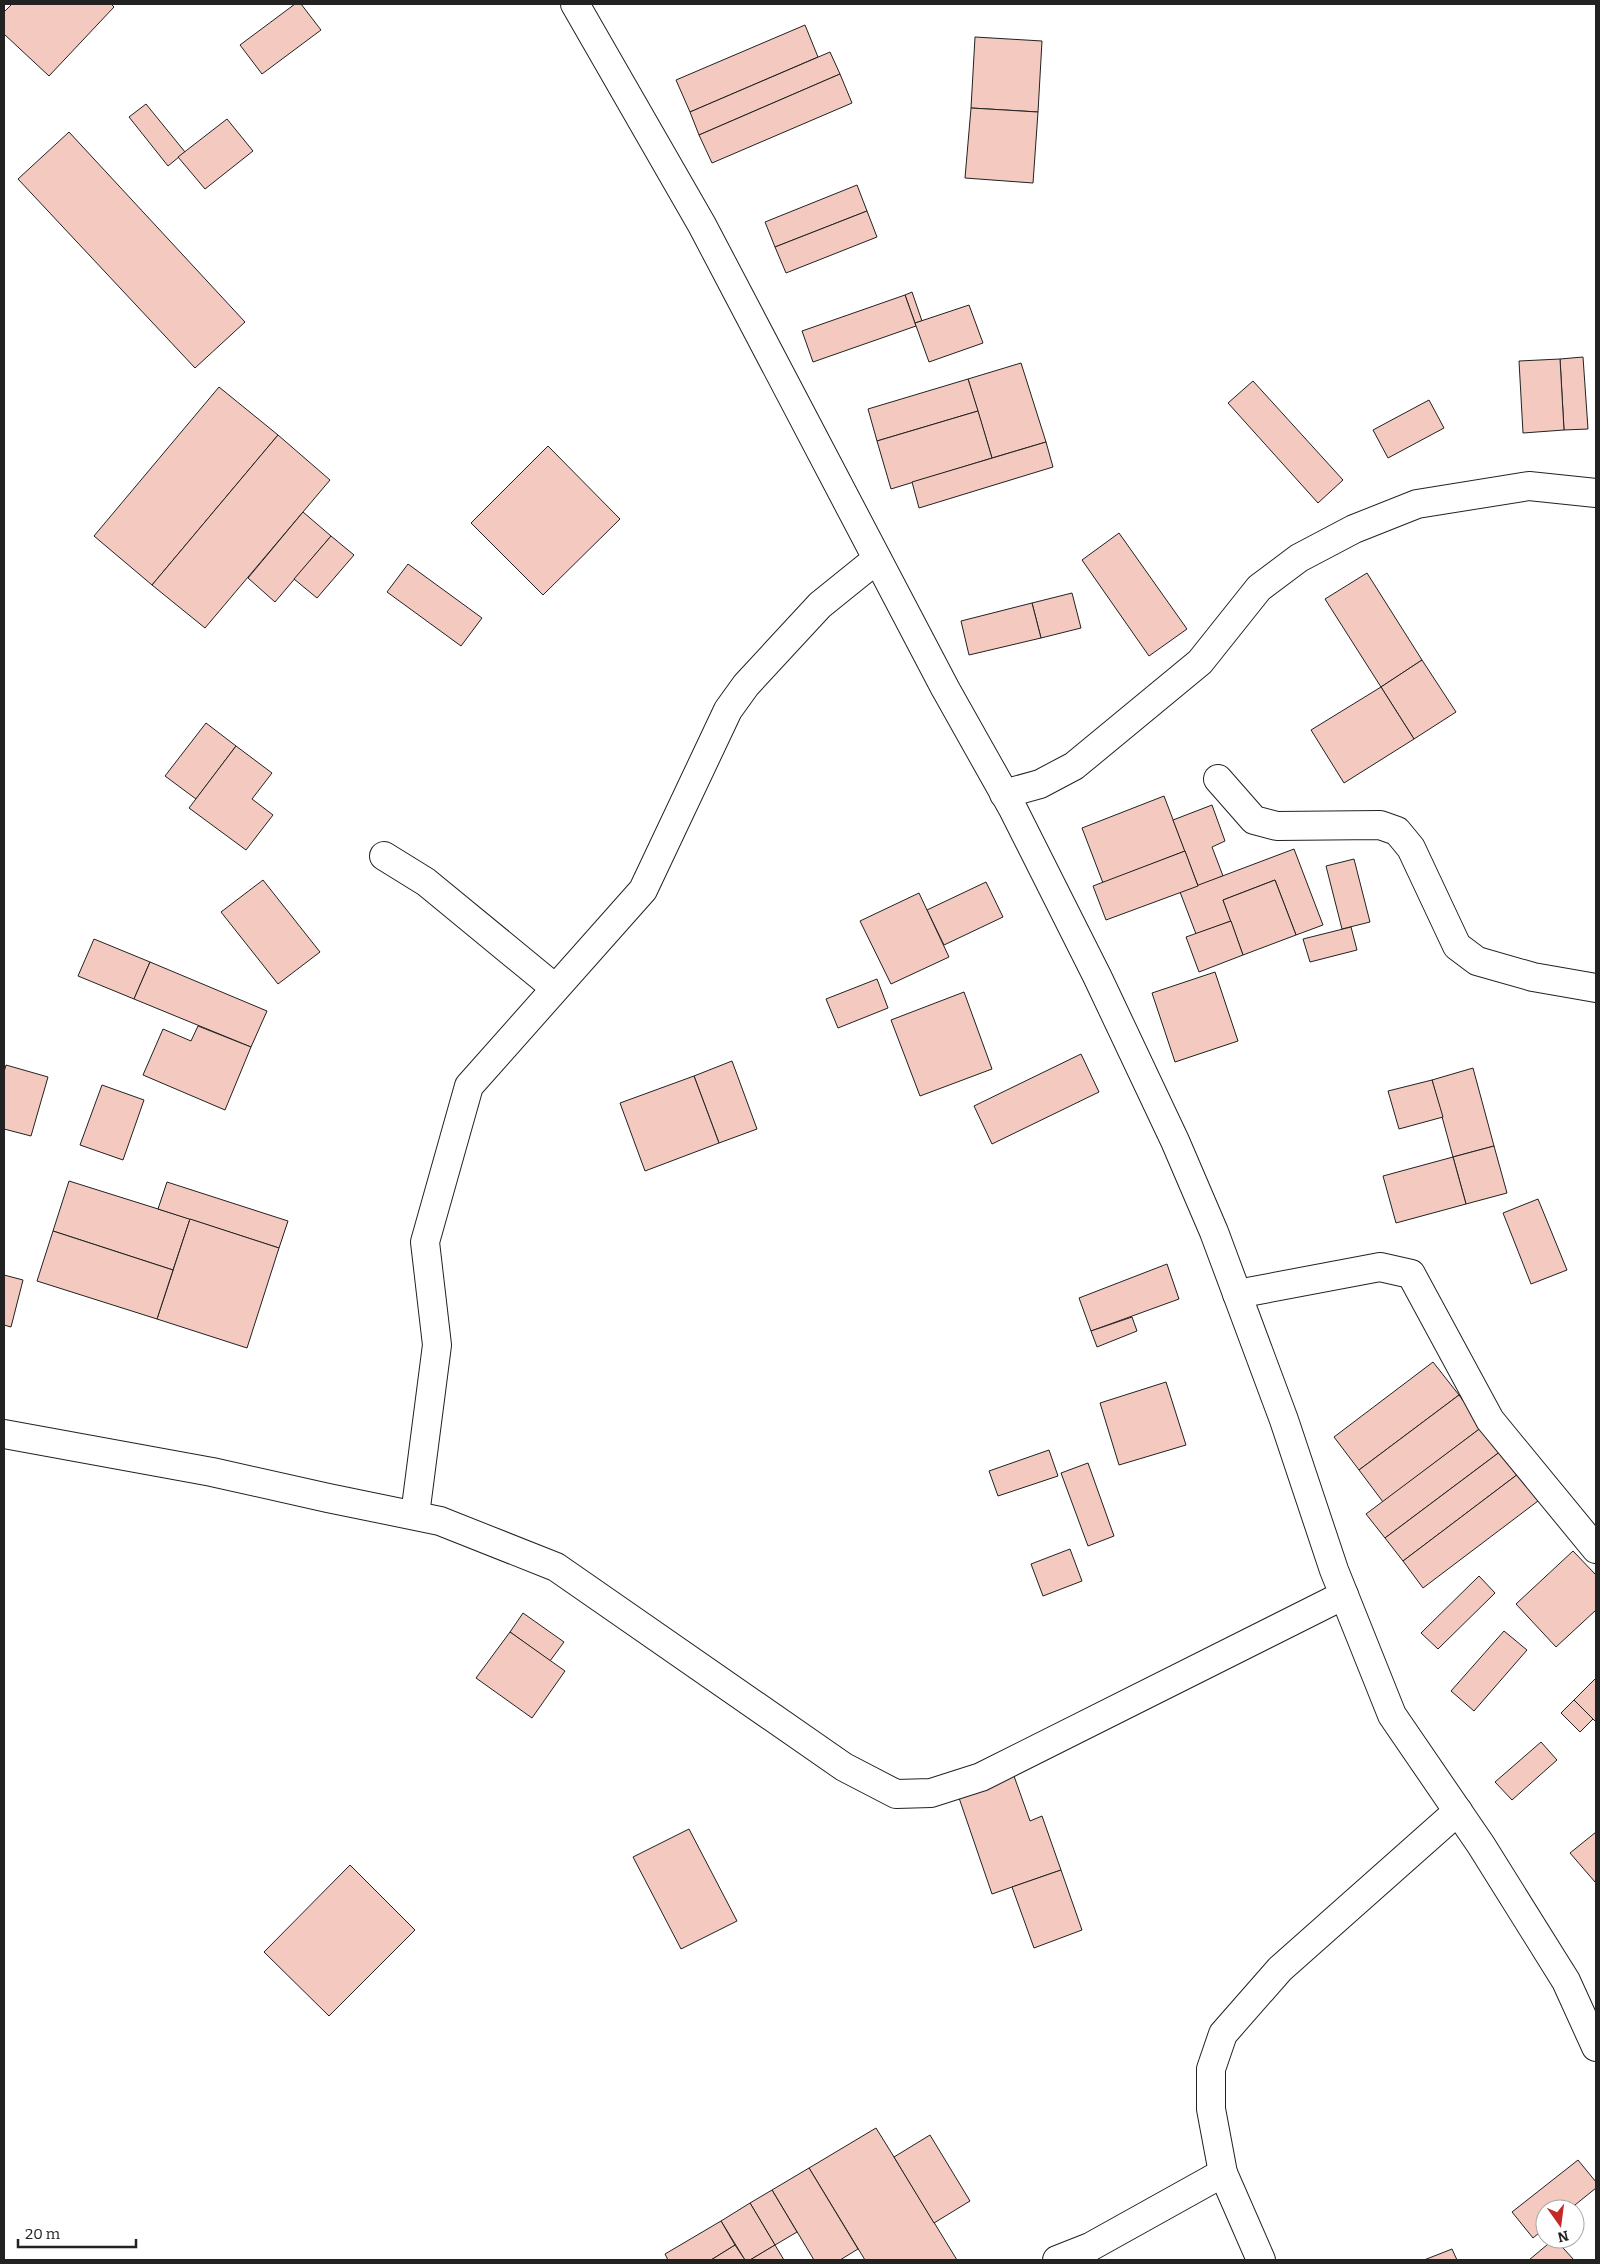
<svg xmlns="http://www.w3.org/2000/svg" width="1600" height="2264" viewBox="0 0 1600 2264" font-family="Bitter,serif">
<rect width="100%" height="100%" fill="#fff"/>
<g fill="#f3c9c0" stroke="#222">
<path d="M12,4H111L114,7L49,76L4,34V12Z"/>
<path d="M295,4H301L321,30L262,74L240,45Z"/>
<path d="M805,25L818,57L690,112L676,80Z"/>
<path d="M975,37L1042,41L1038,112L971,108Z"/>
<path d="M830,52L840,74L699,135L690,112Z"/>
<path d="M840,74L852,103L712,163L699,135Z"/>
<path d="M146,104L185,152L168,166L129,117Z"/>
<path d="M971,108L1038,112L1033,183L965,178Z"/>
<path d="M227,119L253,151L205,189L178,157Z"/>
<path d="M69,132L245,322L195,368L18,179Z"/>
<path d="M857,185L867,211L775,247L765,222Z"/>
<path d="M867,211L877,237L786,273L775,247Z"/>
<path d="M912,292L922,321L915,323L905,295Z"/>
<path d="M905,295L916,326L813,362L802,331Z"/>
<path d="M969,305L983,343L929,362L915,323Z"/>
<path d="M1583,357L1588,429L1564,430L1560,359Z"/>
<path d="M1560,359L1564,430L1523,433L1519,361Z"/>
<path d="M1021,363L1046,442L992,458L968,379Z"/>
<path d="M968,379L978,411L877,441L868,409Z"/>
<path d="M1253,381L1343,480L1318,503L1228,403Z"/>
<path d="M219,387L278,435L152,585L94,536Z"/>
<path d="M1429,400L1444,428L1388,458L1373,430Z"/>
<path d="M978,411L992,458L891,489L877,441Z"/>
<path d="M278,435L330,480L205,628L152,585Z"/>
<path d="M1046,442L1053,467L919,508L912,482Z"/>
<path d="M548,446L620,519L543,595L471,523Z"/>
<path d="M303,512L331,536L275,602L248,578Z"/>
<path d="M1119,533L1187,629L1149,656L1082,560Z"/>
<path d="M331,536L354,555L317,598L294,579Z"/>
<path d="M408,564L482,618L461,646L387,592Z"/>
<path d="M1367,573L1422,660L1381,687L1325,599Z"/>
<path d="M1072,593L1081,628L1041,638L1032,603Z"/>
<path d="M1032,603L1041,638L969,655L961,621Z"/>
<path d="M1422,660L1456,712L1414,739L1381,687Z"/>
<path d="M1381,687L1414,739L1344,783L1311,730Z"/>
<path d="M206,723L236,746L196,799L165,776Z"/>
<path d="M236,746L272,773L252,799L273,815L246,850L189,808Z"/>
<path d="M1164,796L1185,851L1103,883L1082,828Z"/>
<path d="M1212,805L1225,841L1212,847L1223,876L1198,886L1173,820Z"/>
<path d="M1294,849L1323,925L1296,935L1275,880L1223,900L1231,921L1196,934L1180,892Z"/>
<path d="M1185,851L1198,886L1106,920L1093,886Z"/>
<path d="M1354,859L1370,922L1342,929L1326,866Z"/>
<path d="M263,880L320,952L278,984L221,912Z"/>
<path d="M1275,880L1296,935L1243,955L1223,900Z"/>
<path d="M986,882L1003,917L944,945L927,910Z"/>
<path d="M919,893L949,957L891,984L860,921Z"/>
<path d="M1231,921L1243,955L1199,972L1186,937Z"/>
<path d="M1351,927L1357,950L1310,962L1303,939Z"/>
<path d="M94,939L150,962L134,999L78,976Z"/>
<path d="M150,962L267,1011L251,1047L134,999Z"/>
<path d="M1215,972L1238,1041L1175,1062L1152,993Z"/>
<path d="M877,979L888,1008L838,1028L826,999Z"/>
<path d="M964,992L992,1069L920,1096L891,1020Z"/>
<path d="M198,1026L251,1047L225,1110L143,1075L163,1029L191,1041Z"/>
<path d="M1081,1054L1099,1092L992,1144L974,1106Z"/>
<path d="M732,1061L757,1129L719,1143L694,1076Z"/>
<path d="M6,1065L48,1077L31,1136L4,1129V1072Z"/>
<path d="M1473,1068L1494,1146L1453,1157L1432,1080Z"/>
<path d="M694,1076L719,1143L645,1171L620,1103Z"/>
<path d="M1432,1080L1443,1117L1399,1129L1388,1091Z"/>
<path d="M102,1085L144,1100L123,1160L80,1145Z"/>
<path d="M1494,1146L1507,1193L1466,1204L1453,1157Z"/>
<path d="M1453,1157L1466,1204L1396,1223L1383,1176Z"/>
<path d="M69,1181L190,1219L173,1270L53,1231Z"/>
<path d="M167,1182L288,1221L279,1248L158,1209Z"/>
<path d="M1538,1199L1567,1270L1531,1284L1503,1213Z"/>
<path d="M190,1219L279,1248L247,1348L157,1319Z"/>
<path d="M53,1231L173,1270L157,1319L37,1281Z"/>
<path d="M1167,1264L1179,1299L1091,1331L1079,1298Z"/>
<path d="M4,1275L23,1280L11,1327L4,1325Z"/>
<path d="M1132,1317L1137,1331L1097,1347L1091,1331Z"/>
<path d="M1433,1362L1459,1395L1359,1470L1334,1437Z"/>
<path d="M1166,1382L1186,1445L1119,1465L1100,1403Z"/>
<path d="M1459,1395L1482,1427L1383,1502L1359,1470Z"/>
<path d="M1482,1427L1501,1451L1385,1538L1366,1514Z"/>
<path d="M1049,1450L1058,1476L998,1496L989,1471Z"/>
<path d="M1501,1451L1518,1474L1403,1561L1385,1538Z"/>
<path d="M1088,1463L1114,1536L1088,1546L1061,1473Z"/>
<path d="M1518,1474L1538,1501L1423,1588L1403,1561Z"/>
<path d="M1070,1549L1082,1581L1043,1596L1031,1564Z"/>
<path d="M1573,1551L1596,1575V1610L1556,1647L1516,1604Z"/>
<path d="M1479,1576L1495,1593L1438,1649L1421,1633Z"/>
<path d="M523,1613L564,1642L550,1661L510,1632Z"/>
<path d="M1504,1631L1527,1650L1474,1711L1451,1691Z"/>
<path d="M510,1632L565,1671L532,1718L476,1678Z"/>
<path d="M1595,1679L1596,1680V1722L1574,1700Z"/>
<path d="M1574,1700L1593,1719L1580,1732L1561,1713Z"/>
<path d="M1541,1742L1557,1760L1512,1800L1495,1782Z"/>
<path d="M1014,1776L1030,1821L1042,1816L1061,1870L992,1894L958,1795Z"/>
<path d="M689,1829L737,1921L681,1949L633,1857Z"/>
<path d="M1596,1832V1881L1595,1882L1570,1853Z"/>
<path d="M350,1865L415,1930L329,2016L264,1952Z"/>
<path d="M1061,1870L1082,1930L1034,1948L1012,1887Z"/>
<path d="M876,2128L894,2157L957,2260H865L809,2168Z"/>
<path d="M930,2135L970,2201L934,2223L894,2157Z"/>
<path d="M1578,2160L1596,2182V2188L1570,2209H1545V2228L1533,2238L1512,2212Z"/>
<path d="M809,2168L858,2249L840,2260H814L772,2190Z"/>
<path d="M772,2190L797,2232L775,2245L750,2203Z"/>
<path d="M750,2203L775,2245L750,2260H745L721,2221Z"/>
<path d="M721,2221L735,2245L711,2260H668L665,2254Z"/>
<path d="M1555,2239L1574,2260H1529L1554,2239Z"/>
<path d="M735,2245L745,2260H711Z"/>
<path d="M775,2245L784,2260H750Z"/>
<path d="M1452,2249L1457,2260H1424Z"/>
</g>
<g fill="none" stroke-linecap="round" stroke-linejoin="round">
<g stroke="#222" stroke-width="30">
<g id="minor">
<path d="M575,4L702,225L945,688L1013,809L1097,976L1175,1141L1214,1232L1284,1420L1334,1570L1392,1715L1481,1845L1566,1981L1596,2047"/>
<path d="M1218,779L1254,820L1277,826L1380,825L1397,831L1411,848L1457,946L1477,961L1533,977L1596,988"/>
<path d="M1004,794L1040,784L1074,766L1200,662L1259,588L1299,558L1354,529L1417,504L1529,486L1596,493"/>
<path d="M384,856L426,882L555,988"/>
<path d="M1237,1294L1380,1267L1411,1274L1490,1420L1596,1549"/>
<path d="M4,1434L212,1472L328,1498L440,1521L556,1567L844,1767L896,1794L931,1793L981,1777L1344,1595"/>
<path d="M415,1515L437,1345L425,1242L469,1086L643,890L728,710L746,685L820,605L877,559"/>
<path d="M1057,2260L1090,2247L1223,2173"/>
<path d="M1261,2260L1223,2173L1211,2109V2069L1223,2034L1280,1969L1458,1811"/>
</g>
</g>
<use href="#minor" stroke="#fff" stroke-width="28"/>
</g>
<rect width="1600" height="2264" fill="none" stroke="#222222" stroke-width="10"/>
<g transform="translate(1560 2224) rotate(166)"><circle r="24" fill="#ffffff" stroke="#a7a7a7"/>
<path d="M0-4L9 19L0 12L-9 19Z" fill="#c62828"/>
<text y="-8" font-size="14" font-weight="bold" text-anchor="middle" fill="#222222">N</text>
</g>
<path d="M18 2239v8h118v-8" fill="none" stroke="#222222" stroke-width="2.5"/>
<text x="25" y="2239" font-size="15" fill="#222222" stroke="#ffffff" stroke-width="4" paint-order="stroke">20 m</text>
</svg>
